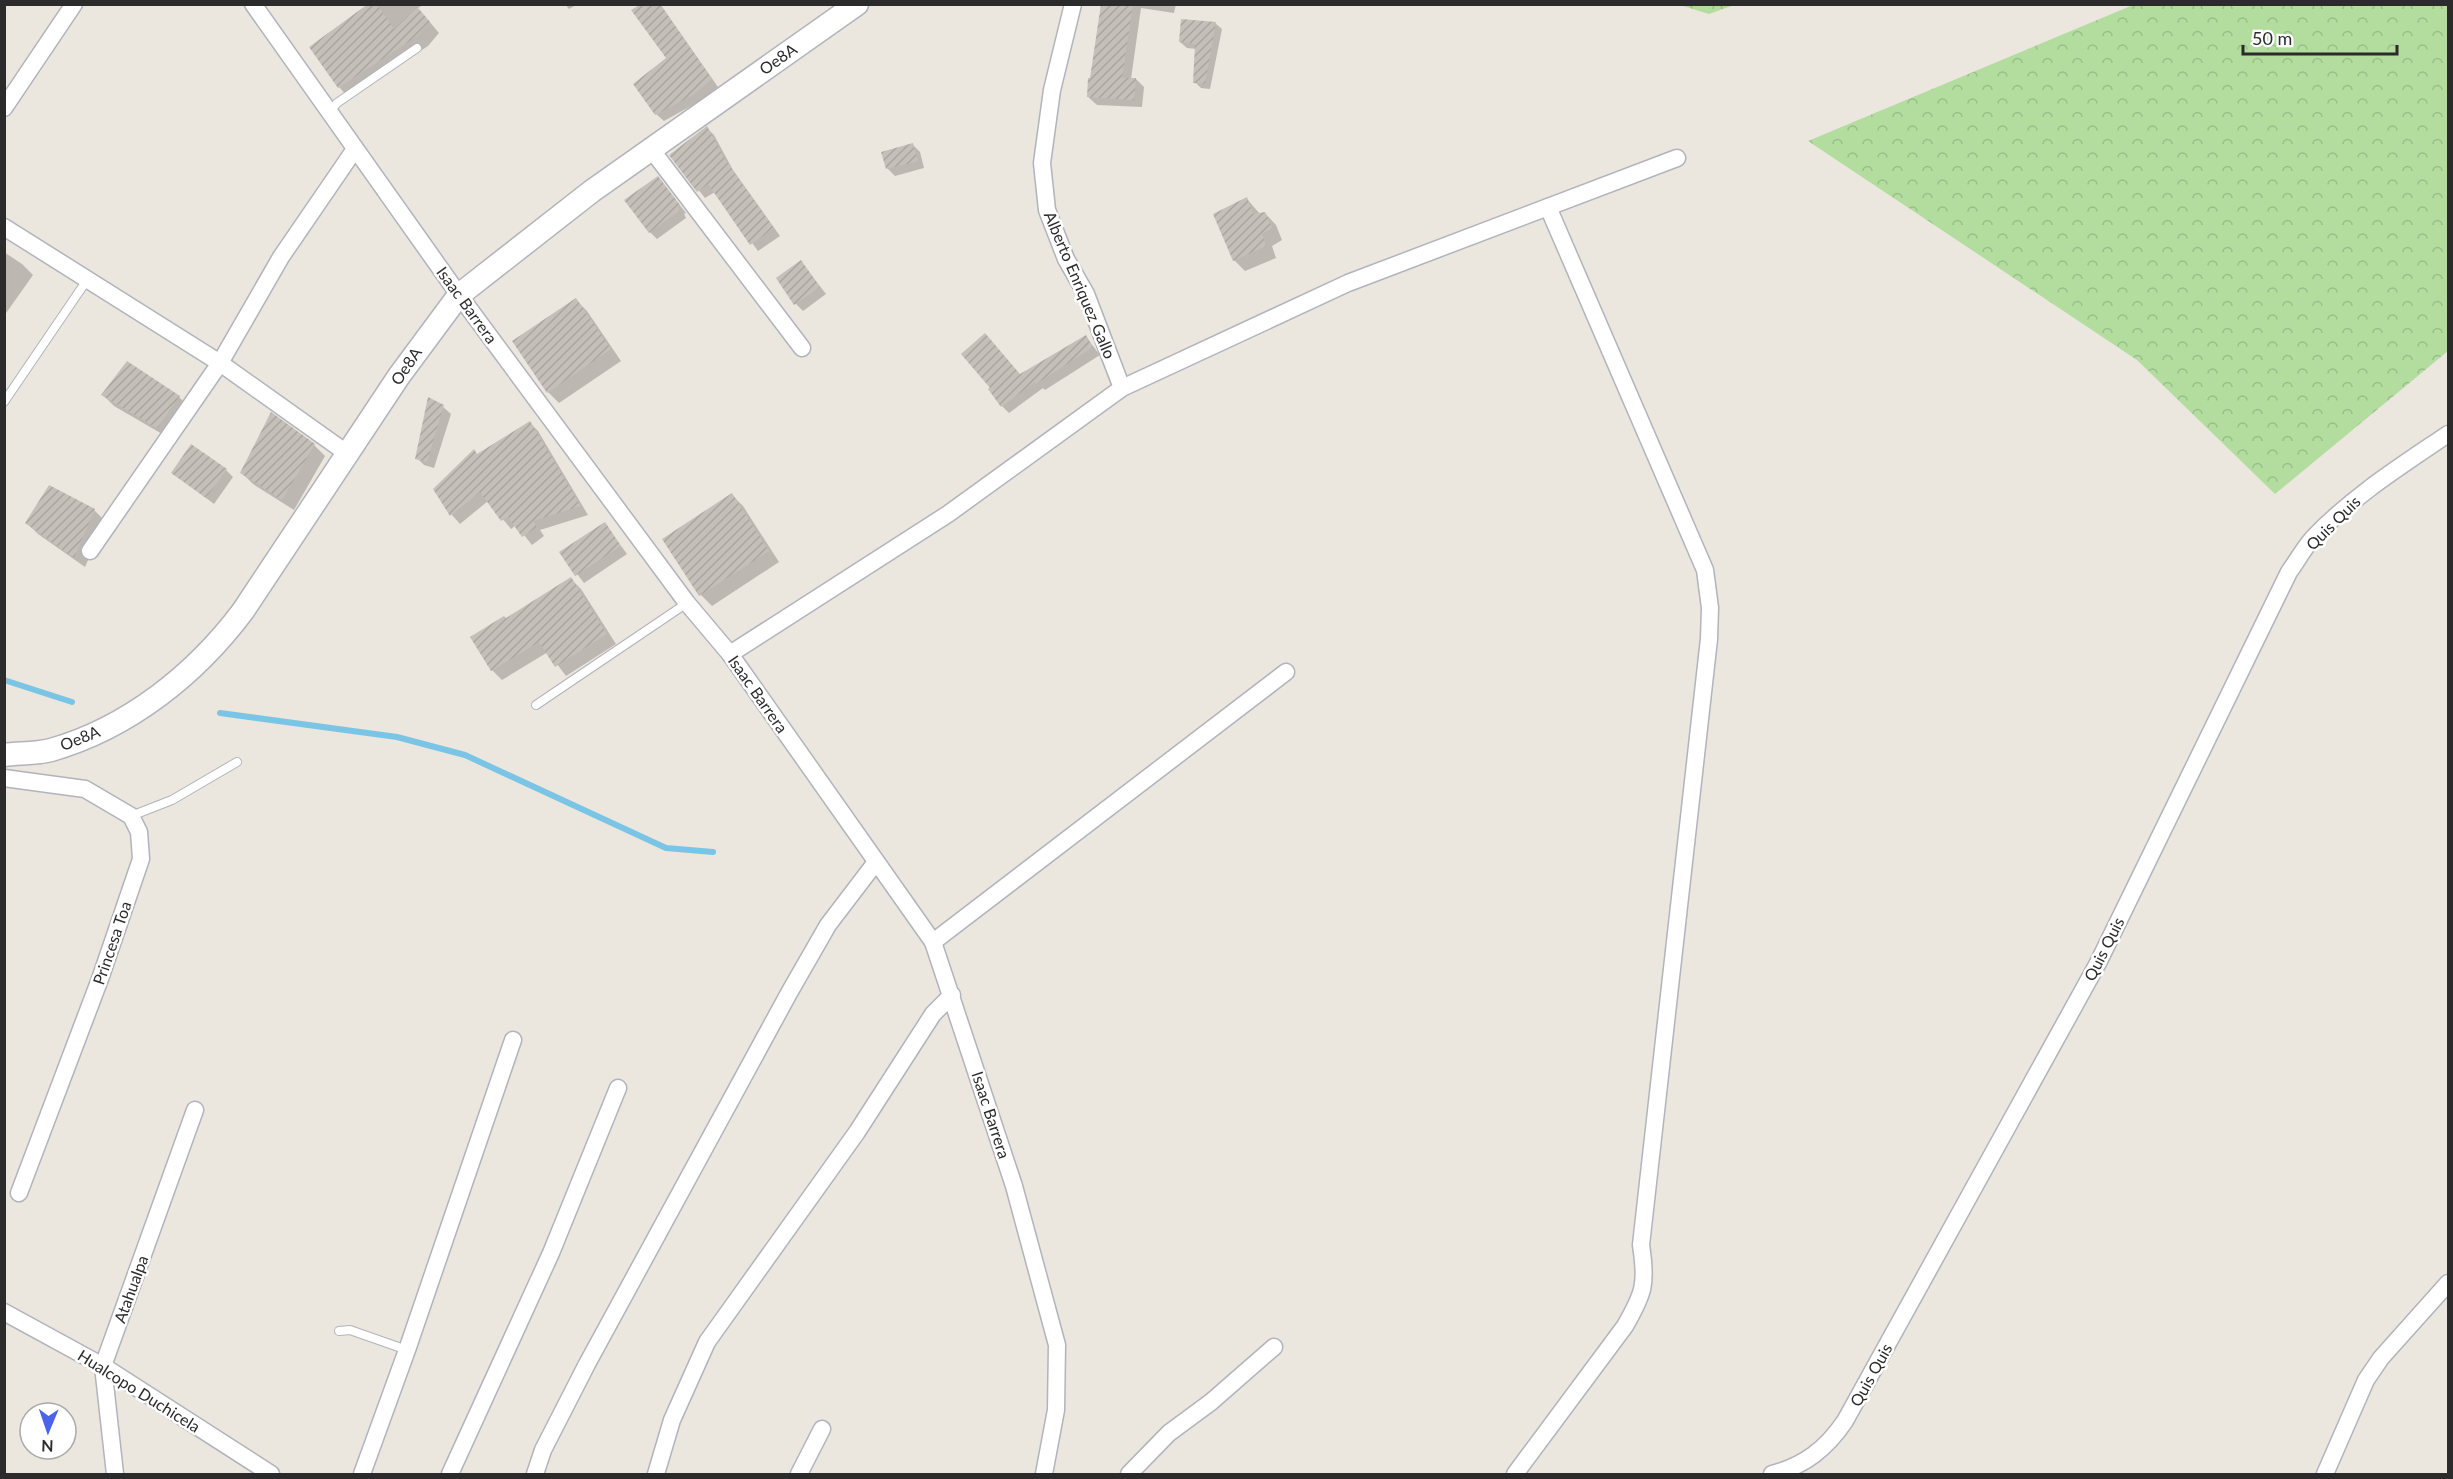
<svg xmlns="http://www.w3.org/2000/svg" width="2453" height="1479" viewBox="0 0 2453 1479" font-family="Lato,sans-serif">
<defs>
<pattern id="forest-crowns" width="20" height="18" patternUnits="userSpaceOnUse" patternTransform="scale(1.5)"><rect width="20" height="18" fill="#b2dd9f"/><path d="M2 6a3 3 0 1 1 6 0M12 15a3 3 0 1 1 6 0" fill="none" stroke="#99be89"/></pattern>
<pattern id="building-hatch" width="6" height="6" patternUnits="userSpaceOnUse" patternTransform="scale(1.5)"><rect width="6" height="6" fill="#c4c0b9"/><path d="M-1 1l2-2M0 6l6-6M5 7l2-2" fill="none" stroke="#a9a59f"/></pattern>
</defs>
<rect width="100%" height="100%" fill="#ebe6de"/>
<g fill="url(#forest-crowns)">
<path d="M1680,5H1734L1709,14Z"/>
<path d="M2133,5H2448V351L2275,494L2137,360L1808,141Z"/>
</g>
<g fill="#0003">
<path d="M371,4H424L418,8L439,33L428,46L349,98L339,87L312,47Z"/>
<path d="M565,4H578L569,9Z"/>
<path d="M660,4L718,87L700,101L664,121L656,114L668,58Z"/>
<path d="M1114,4H1176L1174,13L1141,8L1131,79H1136L1144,87L1142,107L1097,105L1088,97Z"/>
<path d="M1215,23L1222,29L1210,89L1201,88L1195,82L1196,49L1187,48L1180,42Z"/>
<path d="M707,128L714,135L733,170L780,236L758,251L715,192L705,198L671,155Z"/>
<path d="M913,145L920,152L924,168L895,176L888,169L883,153Z"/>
<path d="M658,178L686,213L684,214L686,218L657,239L650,232Z"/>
<path d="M1247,199L1260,214L1265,213L1276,225L1282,240L1272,246L1276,258L1245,271L1234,260Z"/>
<path d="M4,252L22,264L33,275L4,316Z"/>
<path d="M801,262L826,294L803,311L796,304Z"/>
<path d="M576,300L587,311L621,361L559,403L548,392Z"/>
<path d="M1086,337L1100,355L1045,390L1043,388L1009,413L1002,406L1020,376Z"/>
<path d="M103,395L179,397L190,408L169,438L114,406Z"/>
<path d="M443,407L451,414L434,468L424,465L417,458Z"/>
<path d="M530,423L538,431L588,515L540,530L544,536L532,545L516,525L511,529L488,501L460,524L452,515L435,489L478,456Z"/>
<path d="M314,445L325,456L294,510L253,484L242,473Z"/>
<path d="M226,470L233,477L214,504L173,473Z"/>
<path d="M732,495L743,506L779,562L712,606L701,595Z"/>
<path d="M94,510L105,521L85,567L38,534L27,523Z"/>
<path d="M605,524L627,554L584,583L561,553Z"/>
<path d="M571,579L581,589L616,644L566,676L548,652L502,680L492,670L472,638L506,620Z"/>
</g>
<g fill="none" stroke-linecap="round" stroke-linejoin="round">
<g stroke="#7ac5e5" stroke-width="6">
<path d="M4,680L72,702"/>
<path d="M220,713L397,737L465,755L666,848L713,852"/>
</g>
</g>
<g fill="url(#building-hatch)">
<path d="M368,4H377L394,29L417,7L430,22L417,36L338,88L309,47Z"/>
<path d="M641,4H660L712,79L693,95L655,115L633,84L666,58L631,10Z"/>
<path d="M1101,4H1133L1122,78H1136L1134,100L1087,97L1088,78H1090Z"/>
<path d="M1181,19L1216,22L1205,84L1193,83L1195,44L1179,42Z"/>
<path d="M707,126L726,161L774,228L750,245L708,184L697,192L669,155Z"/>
<path d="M913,143L918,161L886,169L881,152Z"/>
<path d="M658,176L680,205L678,207L680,210L649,233L624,200Z"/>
<path d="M1247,197L1253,214L1265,212L1272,228L1262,234L1266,246L1233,261L1213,214Z"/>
<path d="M801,260L820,287L794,305L776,278Z"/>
<path d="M576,298L611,349L547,393L512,341Z"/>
<path d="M985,333L1020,374L1086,335L1093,347L1036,384L1035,382L1001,407L988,389L990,388L961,354Z"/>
<path d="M127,361L180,396L157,428L101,395Z"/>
<path d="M428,397L444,405L427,462L415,459Z"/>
<path d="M271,412L315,444L282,500L240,473Z"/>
<path d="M530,421L581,506L533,521L537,527L522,537L508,517L501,521L480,492L450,516L433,489L474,449L477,454Z"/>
<path d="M191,444L227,469L206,498L171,473Z"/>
<path d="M49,485L95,509L74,558L25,523Z"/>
<path d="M732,493L769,551L699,596L662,539Z"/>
<path d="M605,522L621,546L575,576L559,552Z"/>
<path d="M571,577L607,634L555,667L539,642L491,671L470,637L504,616L506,618Z"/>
</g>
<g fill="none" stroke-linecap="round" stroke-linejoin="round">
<g stroke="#b1b4bd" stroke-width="10">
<g id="lane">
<path d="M329,112L337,103L417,48"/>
<path d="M4,402L87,280"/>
<path d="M536,705L687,603"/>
<path d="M131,816L172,800L237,762"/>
<path d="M339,1331L350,1330L407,1350"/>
</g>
</g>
<g stroke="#b1b4bd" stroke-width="19">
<g id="street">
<path d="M253,4L459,295L687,603L730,654L933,942L1014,1186L1057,1345L1056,1410L1044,1474"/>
<path d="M1073,4L1052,90L1042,163L1047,210L1066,259L1086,294L1122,388"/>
<path d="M4,108L74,4"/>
<path d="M651,149L802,348"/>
<path d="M4,227L220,363L348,454"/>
<path d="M90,551L220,363L281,257L355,149"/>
<path d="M730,654L948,514L1122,388L1348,283L1677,158"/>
<path d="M4,778L85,789L131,816L139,832L141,859L100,979L19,1193"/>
<path d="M933,942L1286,672"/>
<path d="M4,1312L103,1366L271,1474"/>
<path d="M115,1474L103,1366L195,1110"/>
<path d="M362,1474L407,1350L513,1040"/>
<path d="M450,1474L551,1253L618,1088"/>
<path d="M535,1474L543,1450L587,1364L789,993L828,925L876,862"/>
<path d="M656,1474L672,1420L707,1342L857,1132L933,1014L952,995"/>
<path d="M799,1474L822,1429"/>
<path d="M1129,1474L1169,1433L1211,1402L1274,1347"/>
<path d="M1515,1474L1625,1326C1644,1293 1647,1284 1641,1245L1709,639L1710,608L1705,570L1548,207"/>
<path d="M1772,1474C1804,1466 1826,1449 1845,1421L2098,963L2289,572C2297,561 2304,548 2313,538C2353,496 2401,466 2448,434"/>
<path d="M2325,1474L2366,1380L2381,1358L2448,1283"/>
</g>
</g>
<g stroke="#b1b4bd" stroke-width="25">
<path id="secondary" d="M4,755C19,753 36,754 51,750C128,728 195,675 243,611L399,376L459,295L592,191L857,4"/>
</g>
<use href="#lane" stroke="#fff" stroke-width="8"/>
<use href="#street" stroke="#fff" stroke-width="16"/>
<use href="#secondary" stroke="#fff" stroke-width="22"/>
</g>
<g text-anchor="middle" stroke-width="5" stroke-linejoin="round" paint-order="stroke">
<g font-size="16" fill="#2b2b2b" stroke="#fff">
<text transform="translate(778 59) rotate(-35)" y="6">Oe8A</text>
<text transform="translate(1080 285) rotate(67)" y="6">Alberto Enriquez Gallo</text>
<text transform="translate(467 305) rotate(54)" y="6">Isaac Barrera</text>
<text transform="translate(406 366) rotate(-56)" y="6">Oe8A</text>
<text transform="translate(2333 523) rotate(-45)" y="6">Quis Quis</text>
<text transform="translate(758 694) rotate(55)" y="6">Isaac Barrera</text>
<text transform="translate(80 738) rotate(-22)" y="6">Oe8A</text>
<text transform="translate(112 943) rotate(-71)" y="6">Princesa Toa</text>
<text transform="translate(2104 949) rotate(-63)" y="6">Quis Quis</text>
<text transform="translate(991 1115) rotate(72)" y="6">Isaac Barrera</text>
<text transform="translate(131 1289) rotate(-70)" y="6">Atahualpa</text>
<text transform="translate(1871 1375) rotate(-61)" y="6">Quis Quis</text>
<text transform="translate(139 1391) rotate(32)" y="6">Hualcopo Duchicela</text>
</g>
</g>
<rect width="2453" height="1479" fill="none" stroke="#2b2b2b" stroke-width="12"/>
<g transform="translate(48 1431) rotate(182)"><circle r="28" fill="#ffffff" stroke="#aaaaaa" stroke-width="1.5"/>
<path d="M0-4.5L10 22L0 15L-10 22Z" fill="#4b63eb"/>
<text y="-9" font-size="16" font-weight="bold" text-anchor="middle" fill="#2b2b2b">N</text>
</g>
<path d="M2243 45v9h154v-9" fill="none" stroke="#2b2b2b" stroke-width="3"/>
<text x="2252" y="45" font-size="18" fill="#2b2b2b" stroke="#ffffff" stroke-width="4.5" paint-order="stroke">50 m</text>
</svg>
